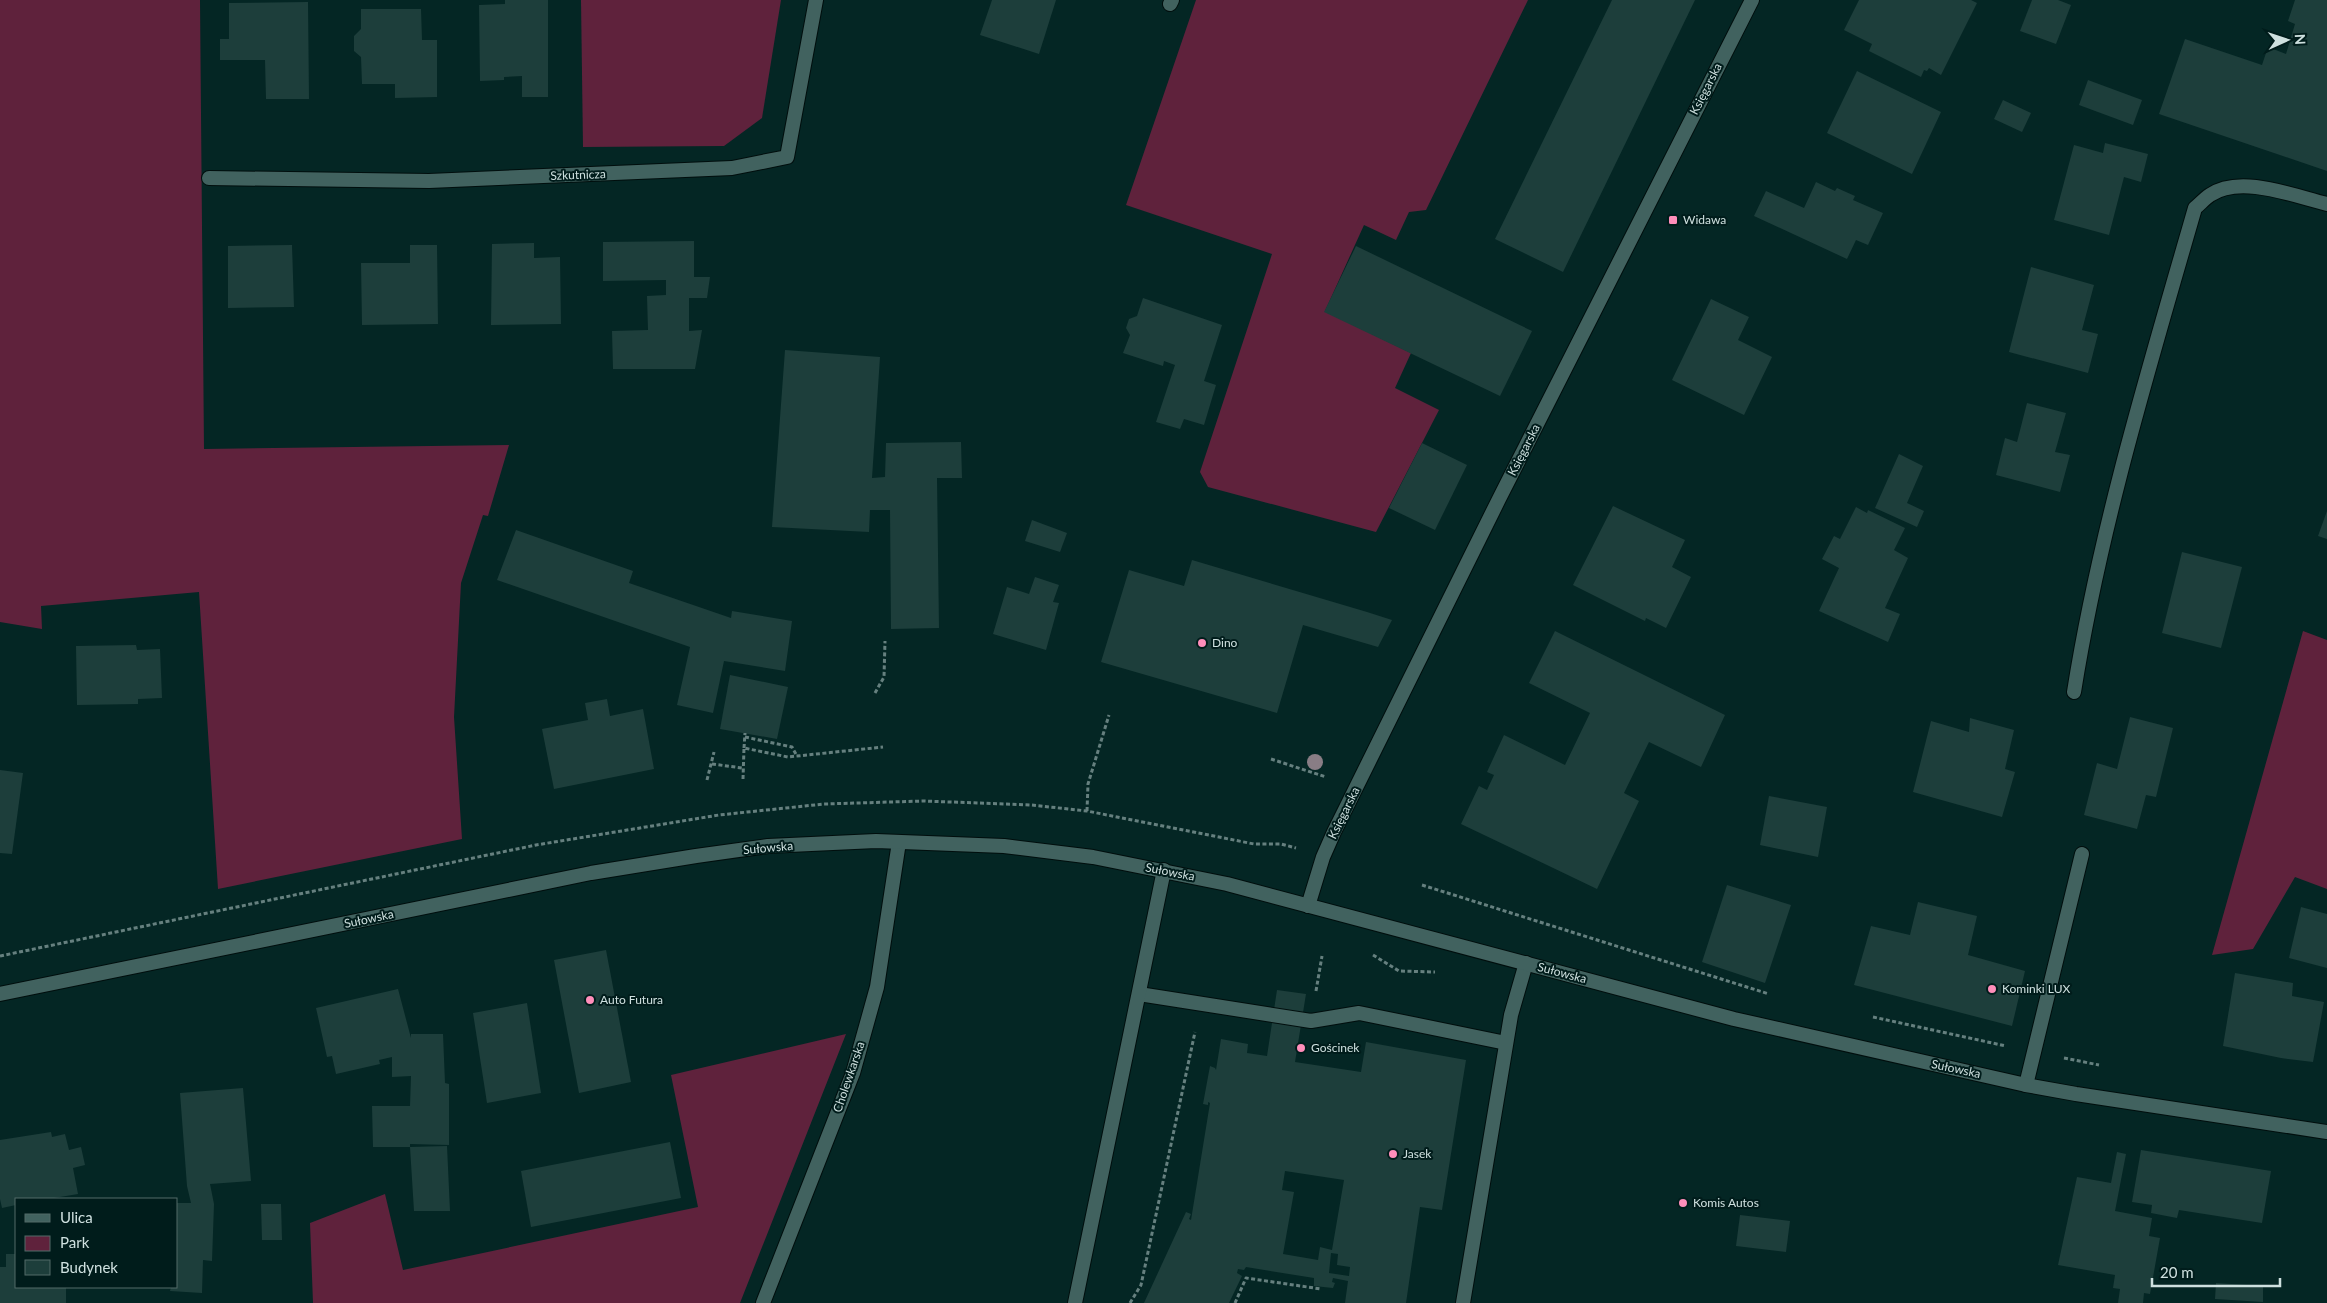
<svg xmlns="http://www.w3.org/2000/svg" width="2327" height="1303" viewBox="0 0 2327 1303" font-family="Lato,sans-serif">
<rect width="100%" height="100%" fill="#042624"/>
<g fill="#5f223c">
<path d="M0,0H200L204,449L509,445L488,516L483,515L461,583L454,717L462,839L218,889L199,592L41,606L42,629L0,622Z"/>
<path d="M581,0H781L762,118L724,146L583,147Z"/>
<path d="M1196,0H1528L1426,210L1409,212L1396,240L1364,225L1325,311L1411,353L1395,388L1439,410L1376,532L1208,487L1200,472L1272,254L1126,205Z"/>
<path d="M2303,631L2327,640V889L2295,877L2253,949L2212,955Z"/>
<path d="M846,1034L740,1303H313L310,1223L385,1194L403,1270L698,1207L671,1075Z"/>
</g>
<g fill="#1d3e3b" fill-rule="evenodd">
<path d="M505,0H548V97H522V76L504,77V80L480,81L479,5L505,4Z"/>
<path d="M992,0H1056L1039,54L980,35Z"/>
<path d="M1612,0H1695L1563,272L1495,239Z"/>
<path d="M1859,0H1971L1977,3L1941,75L1929,68L1927,71L1924,70L1921,77L1869,51L1872,44L1844,30Z"/>
<path d="M2032,0H2058L2071,5L2056,44L2020,31Z"/>
<path d="M2295,0H2327V171L2159,114L2185,39L2262,65L2268,47L2286,54L2295,24L2288,21Z"/>
<path d="M308,2L309,99H266L265,60H220V39H229V3Z"/>
<path d="M361,9H421L422,40H437V97L395,98V84H362L361,57L354,51V36L361,29Z"/>
<path d="M1857,71L1941,112L1912,174L1827,133Z"/>
<path d="M2088,80L2142,100L2133,125L2079,105Z"/>
<path d="M2003,100L2031,113L2022,132L1994,119Z"/>
<path d="M2105,143L2148,154L2141,182L2124,177L2109,235L2054,220L2074,145L2103,153Z"/>
<path d="M1816,182L1835,191L1837,188L1855,196L1853,200L1883,213L1868,245L1856,240L1847,259L1754,216L1766,191L1804,208Z"/>
<path d="M694,241V277H710L707,298H689V331L702,330L695,369H613L612,331L648,330L647,296L666,295V280L603,281V242Z"/>
<path d="M534,243V258L560,257L561,324L491,325L492,244Z"/>
<path d="M292,245L294,307L228,308V246Z"/>
<path d="M410,245H437L438,324L362,325L361,263H410Z"/>
<path d="M1356,246L1532,331L1500,396L1324,312Z"/>
<path d="M2031,267L2094,285L2082,330L2098,334L2088,373L2009,352Z"/>
<path d="M1143,298L1222,325L1204,381L1216,385L1204,425L1184,419L1180,429L1156,422L1175,365L1164,361L1163,366L1123,353L1130,335L1126,328L1129,319L1137,316Z"/>
<path d="M1711,299L1749,317L1738,340L1772,357L1744,415L1672,380Z"/>
<path d="M785,350L880,357L872,478L885,477L886,443L961,442L962,478H937L939,628L891,629L890,510H870L869,532L772,527Z"/>
<path d="M2027,403L2066,413L2055,452L2070,455L2060,492L1996,475L2005,438L2017,442Z"/>
<path d="M1422,443L1467,465L1435,530L1389,508Z"/>
<path d="M1899,454L1923,466L1907,503L1924,511L1917,527L1875,508Z"/>
<path d="M1613,506L1685,540L1672,567L1691,577L1666,628L1646,618L1645,621L1573,585Z"/>
<path d="M1856,507L1867,513L1868,510L1905,528L1894,550L1908,558L1885,608L1900,614L1888,642L1819,611L1839,568L1822,559L1834,536L1840,539Z"/>
<path d="M2327,511V539L2318,536Z"/>
<path d="M1032,520L1067,533L1060,552L1025,541Z"/>
<path d="M516,530L633,571L629,583L731,618L732,611L792,621L785,671L724,661L713,713L677,705L690,647L497,580Z"/>
<path d="M2182,552L2242,567L2221,648L2162,633Z"/>
<path d="M1192,560L1367,612L1392,620L1378,647L1303,625L1277,713L1101,662L1129,570L1184,586Z"/>
<path d="M1035,577L1059,585L1053,602L1059,603L1046,650L993,634L1007,587L1029,594Z"/>
<path d="M1555,631L1725,715L1701,767L1649,742L1624,793L1639,801L1597,889L1461,824L1479,786L1487,790L1494,775L1487,772L1504,735L1565,765L1590,713L1529,683Z"/>
<path d="M136,645L137,650L160,649L162,698L138,699V704L77,705L76,646Z"/>
<path d="M730,675L788,687L777,739L720,729Z"/>
<path d="M607,699L610,716L643,709L654,769L554,789L542,729L588,720L585,703Z"/>
<path d="M2130,717L2173,728L2156,797L2146,795L2137,829L2084,815L2097,763L2117,769Z"/>
<path d="M1970,718L2014,730L2005,769L2015,772L2002,817L1913,792L1931,721L1969,732Z"/>
<path d="M0,770L23,773L12,854L0,853Z"/>
<path d="M1769,796L1827,807L1818,857L1760,845Z"/>
<path d="M1727,885L1791,905L1765,983L1702,962Z"/>
<path d="M1918,902L1977,916L1968,955L2025,971L2012,1026L1854,985L1871,926L1910,935Z"/>
<path d="M2301,907L2327,914V968L2289,958Z"/>
<path d="M606,950L631,1082L579,1093L554,960Z"/>
<path d="M2235,973L2293,983L2292,996L2324,1002L2313,1062L2281,1058L2223,1046Z"/>
<path d="M398,989L411,1038V1034H443L445,1083L449,1084V1145L410,1144V1147L447,1146L450,1211H414L410,1147H373L372,1106H410L411,1076L392,1077V1057L379,1060L380,1064L336,1074L332,1056L327,1057L316,1008Z"/>
<path d="M1277,990L1306,994L1295,1062L1361,1072L1366,1042L1466,1060L1442,1210L1420,1207L1406,1303H1345L1348,1281L1333,1278L1332,1282L1335,1283L1333,1288L1314,1286V1278L1246,1267L1244,1270L1238,1269L1237,1273L1242,1276L1229,1303H1144L1186,1212L1191,1214L1189,1219L1191,1220L1210,1103L1208,1102V1105L1203,1104L1210,1066L1215,1068L1216,1070L1221,1039L1248,1044L1247,1053L1267,1056ZM1285,1171L1344,1180L1332,1250L1320,1247L1318,1260L1283,1254L1294,1192L1282,1190ZM1331,1253L1338,1254L1337,1265L1350,1267L1349,1276L1329,1273Z"/>
<path d="M527,1003L541,1093L487,1103L473,1013Z"/>
<path d="M243,1088L251,1181L210,1184L214,1204L212,1261L203,1260L202,1293L170,1291L171,1287H176V1203H191L187,1186L180,1093Z"/>
<path d="M51,1132L52,1137L65,1134L69,1150L81,1147L85,1165L73,1168L78,1194L48,1199H16V1205L2,1208L0,1199V1140Z"/>
<path d="M670,1142L681,1198L531,1227L521,1171Z"/>
<path d="M2141,1150L2271,1171L2262,1223L2179,1210L2177,1218L2151,1213L2152,1205L2132,1202Z"/>
<path d="M2117,1152L2126,1154L2115,1211L2152,1218L2149,1236L2160,1238L2150,1294L2144,1293L2143,1303H2118L2120,1289L2113,1288L2115,1275L2058,1265L2077,1177L2111,1183Z"/>
<path d="M261,1204H281L282,1240H262Z"/>
<path d="M1740,1215L1790,1221L1786,1252L1736,1246Z"/>
<path d="M6,1254H16V1287H66V1303H0V1267H6Z"/>
<path d="M2216,1283L2263,1286V1302L2215,1299Z"/>
</g>
<g fill="none" stroke-linecap="round" stroke-linejoin="round">
<g stroke="#000e0d" stroke-width="16">
<g id="service">
<path d="M1170,4L1172,0"/>
<path d="M2074,692C2100,528 2149,368 2195,208C2200,204 2204,199 2210,195C2240,174 2294,196 2327,204"/>
<path d="M1139,994L1311,1021L1359,1013L1506,1043"/>
<path d="M2026,1085L2082,854"/>
<path d="M763,1303L853,1073L877,987L899,842"/>
<path d="M1075,1303L1164,870"/>
<path d="M1463,1303L1511,1015L1526,963"/>
</g>
</g>
<g stroke="#000e0d" stroke-width="16">
<path id="minor" d="M209,178L429,181L732,168L787,157L816,0"/>
</g>
<g stroke="#000e0d" stroke-width="16">
<path id="tertiary" d="M1308,906L1323,857L1334,832L1499,499L1752,0"/>
</g>
<g stroke="#000e0d" stroke-width="16">
<path id="secondary" d="M0,994L591,873L696,856L768,846L876,841L1004,846L1093,857L1227,884L1734,1019L2026,1085L2076,1094L2327,1132"/>
</g>
<g stroke="#66807f" stroke-width="3" stroke-dasharray="4 2.5" stroke-linecap="butt">
<path d="M875,693L884,677L885,641"/>
<path d="M745,737L792,747L797,756"/>
<path d="M744,748L745,733"/>
<path d="M1271,759L1326,777"/>
<path d="M712,764L742,768"/>
<path d="M743,779L744,748L788,757L883,747"/>
<path d="M707,780L714,752"/>
<path d="M1087,811L1088,784L1109,715"/>
<path d="M1422,885L1769,994"/>
<path d="M1373,955L1399,971L1435,972"/>
<path d="M0,956L536,845L719,815L824,804L924,801L1031,805L1087,811L1254,844H1281L1296,848"/>
<path d="M1316,991L1322,956"/>
<path d="M1873,1017L2006,1046"/>
<path d="M2064,1058L2099,1065"/>
<path d="M1130,1303L1141,1285L1195,1032"/>
<path d="M1235,1303L1246,1278L1321,1289"/>
</g>
<use href="#service" stroke="#41625f" stroke-width="14"/>
<use href="#minor" stroke="#41625f" stroke-width="14"/>
<use href="#tertiary" stroke="#41625f" stroke-width="14"/>
<use href="#secondary" stroke="#41625f" stroke-width="14"/>
</g>
<circle fill="#897d85" cx="1315" cy="762" r="8"/>
<g fill="#ff8eba" stroke="#001c1b" stroke-width="2">
<rect x="1668" y="215" width="10" height="10" rx="2.5"/>
<circle cx="1202" cy="643" r="5"/>
<circle cx="1992" cy="989" r="5"/>
<circle cx="590" cy="1000" r="5"/>
<circle cx="1301" cy="1048" r="5"/>
<circle cx="1393" cy="1154" r="5"/>
<circle cx="1683" cy="1203" r="5"/>
</g>
<g text-anchor="middle" stroke-width="4" stroke-linejoin="round" paint-order="stroke">
<g font-size="12" fill="#cee0df" stroke="#001c1b">
<text transform="translate(1706 89) rotate(-63)" y="4">Księgarska</text>
<text transform="translate(578 175) rotate(-2)" y="4">Szkutnicza</text>
<text transform="translate(1524 450) rotate(-63)" y="4">Księgarska</text>
<text transform="translate(1344 813) rotate(-64)" y="4">Księgarska</text>
<text transform="translate(768 848) rotate(-5)" y="4">Sułowska</text>
<text transform="translate(1170 872) rotate(11)" y="4">Sułowska</text>
<text transform="translate(369 919) rotate(-12)" y="4">Sułowska</text>
<text transform="translate(1562 973) rotate(15)" y="4">Sułowska</text>
<text transform="translate(1956 1069) rotate(12)" y="4">Sułowska</text>
<text transform="translate(849 1077) rotate(-71)" y="4">Cholewkarska</text>
</g>
<g font-size="12" fill="#cee0df" stroke="#001c1b" text-anchor="start">
<text x="1683" y="224">Widawa</text>
<text x="1212" y="647">Dino</text>
<text x="2002" y="993">Kominki LUX</text>
<text x="600" y="1004">Auto Futura</text>
<text x="1311" y="1052">Gościnek</text>
<text x="1403" y="1158">Jasek</text>
<text x="1693" y="1207">Komis Autos</text>
</g>
</g>
<rect x="15" y="1198" width="162" height="90" fill="#001c1b" stroke="#526a69"/>
<rect x="25" y="1214" width="25" height="8" fill="#41625f" stroke="#526a69"/>
<text x="60" y="1223" font-size="15" fill="#cee0df">Ulica</text>
<rect x="25" y="1236" width="25" height="15" fill="#5f223c" stroke="#526a69"/>
<text x="60" y="1248" font-size="15" fill="#cee0df">Park</text>
<rect x="25" y="1260" width="25" height="15" fill="#1d3e3b" stroke="#526a69"/>
<text x="60" y="1273" font-size="15" fill="#cee0df">Budynek</text>
<g transform="translate(2287 40) rotate(87)" stroke="#001c1b" stroke-width="4" paint-order="stroke">
<path d="M0-4L9 19L0 12L-9 19Z" fill="#cee0df"/>
<text y="-8" font-size="14" font-weight="bold" text-anchor="middle" fill="#cee0df">N</text>
</g>
<path d="M2152 1278v8h128v-8" fill="none" stroke="#cee0df" stroke-width="2.5"/>
<text x="2160" y="1278" font-size="15" fill="#cee0df" stroke="#001c1b" stroke-width="4" paint-order="stroke">20 m</text>
</svg>
